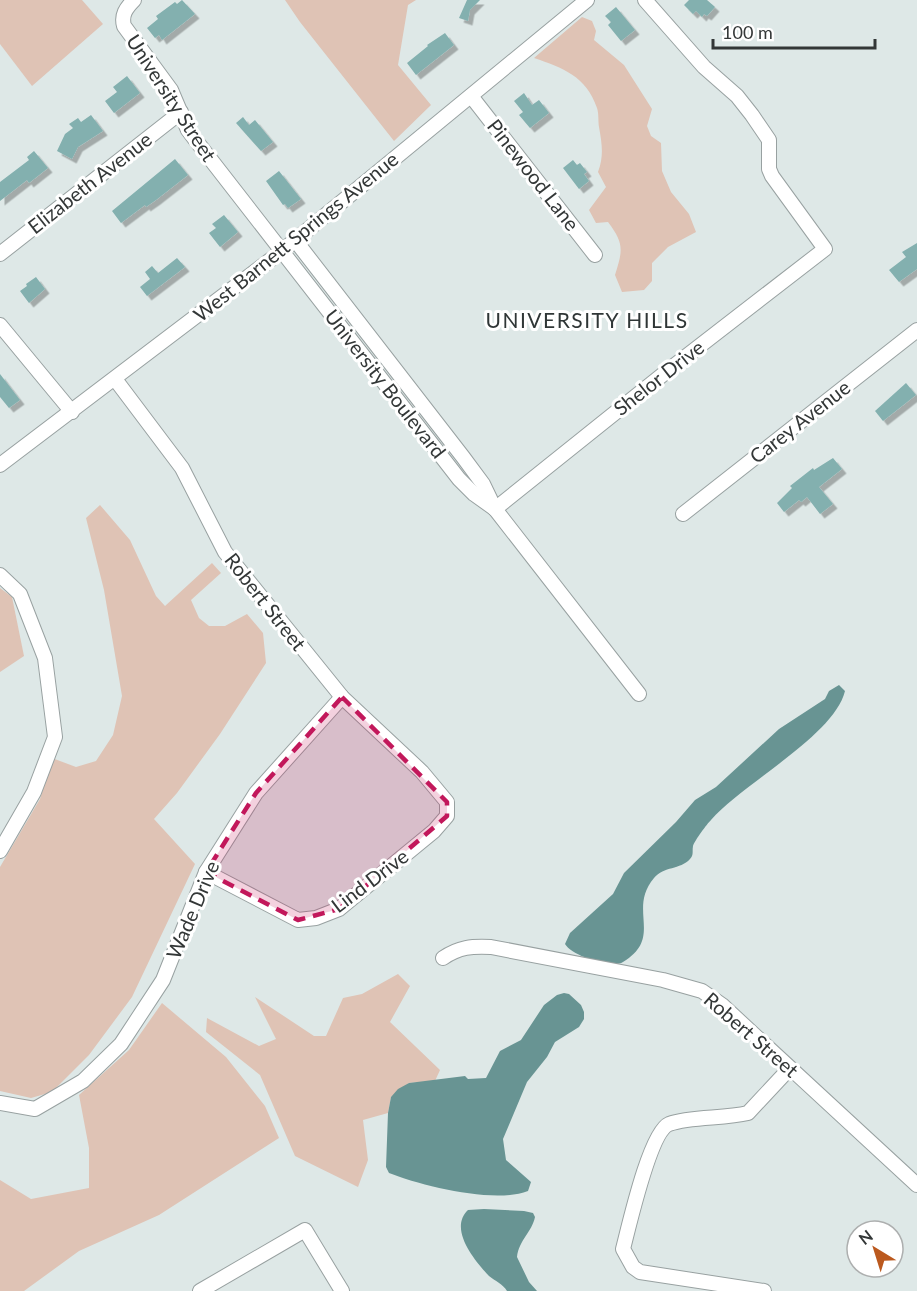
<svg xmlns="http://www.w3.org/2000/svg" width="917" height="1291" viewBox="0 0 917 1291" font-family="Lato,sans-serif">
<defs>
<filter id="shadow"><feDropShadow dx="4.5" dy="4.5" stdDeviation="0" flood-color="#0004"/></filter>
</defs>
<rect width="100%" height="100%" fill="#dee8e7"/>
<g fill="#dfc3b5">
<path d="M0,0H82L103,24L32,86L0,44Z"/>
<path d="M285,0H416L408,5L398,65L431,105L394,141L300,22Z"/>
<path d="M582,17L592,21L596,31L594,40L624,65L652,109L647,126L651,136L661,143L662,171L671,192L689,214L696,232L668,247L652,263V281L644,290L622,292L615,275C623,250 624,243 608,222L596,223L589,210L606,187L598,172C604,156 602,144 599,127C598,121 599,114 597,108C586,76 563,68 534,58Z"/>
<path d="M100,505L130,540L156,596L165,606L212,563L221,573L191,600L199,618L209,626H225L247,614L263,633L266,663L220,734L177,793L154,819L195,864L132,997L89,1055L52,1092L31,1098L0,1091V867L40,799L52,758L76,767L96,761L113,735L122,696L104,590L86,518Z"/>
<path d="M0,588L12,597L24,656L0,672Z"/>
<path d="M398,974L410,986L390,1022L440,1070L435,1081L409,1083L391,1097L388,1113L363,1120L368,1160L358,1187L295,1156L260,1075L206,1032L207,1018L259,1046L276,1039L255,997L314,1036H326L343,998L362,994Z"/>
<path d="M162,1003L226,1057L265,1106L279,1138L159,1215L79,1251L24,1291H0V1180L31,1199L89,1188V1148L79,1095L129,1050Z"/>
</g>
<g fill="#689493">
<path d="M839,685L845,691C834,736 743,783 711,820C707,824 695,840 693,846C692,851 694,855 690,859C680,870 664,866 654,878C627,910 664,937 623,962C612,969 572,956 565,944L570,933L613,894L624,873L676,822L695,800L716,787L779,729L825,699L829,691Z"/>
<path d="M564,993L569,994L581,1005L584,1012V1019L579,1027L555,1042L547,1057L527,1082L503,1139L506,1160L531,1182L528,1191C495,1204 422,1186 389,1173L386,1167L388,1113L391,1097L398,1089L409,1083L465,1076L468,1079L486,1078L500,1051L521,1040L544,1005L557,995Z"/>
<path d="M484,1209L524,1211L533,1213L535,1217C532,1232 519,1240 517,1257L529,1282L537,1291H507C503,1284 495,1281 489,1276C475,1261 448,1229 468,1210Z"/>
</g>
<g fill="#83b0af" filter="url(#shadow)">
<path d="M182,0L195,14L162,40L159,35L155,38L147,28L158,19L156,16L175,2L177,4Z"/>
<path d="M467,0H480L470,10L468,21L459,18Z"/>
<path d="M689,0H707L715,7L707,16L704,14L702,17L696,11L693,14L684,5Z"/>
<path d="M616,7L635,30L621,41L608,25L611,22L605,16Z"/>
<path d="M445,33L454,45L416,75L407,63L428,46L427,45Z"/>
<path d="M127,76L140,93L114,113L105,101L117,92L113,87Z"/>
<path d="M524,93L532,105L539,100L549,113L530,128L519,115L523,112L514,101Z"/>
<path d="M91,115L103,131L78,147L72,159L57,151L65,134L73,128L69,124L78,118L81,122Z"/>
<path d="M243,117L249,125L255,120L273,142L261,151L236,123Z"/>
<path d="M34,151L48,168L29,183L27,180L0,201V182L29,160L27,157Z"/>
<path d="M175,159L188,175L156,200L146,207L145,205L121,223L112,211Z"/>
<path d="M573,160L577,165L580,163L587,172L584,174L589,181L579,189L563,168Z"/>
<path d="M279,171L301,199L288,208L285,204L283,205L266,181Z"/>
<path d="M224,215L238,232L220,247L209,233L216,228L212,224Z"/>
<path d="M917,243V269L899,282L889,270L906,257L902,252Z"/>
<path d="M177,258L185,267L147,296L140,287L150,279L145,272L152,266L158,273Z"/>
<path d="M36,277L45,289L29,303L20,291L27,286L26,284Z"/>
<path d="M0,374L20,400L9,408L0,397Z"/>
<path d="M906,383L916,395L883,421L875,411Z"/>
<path d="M833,458L842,469L819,487L833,504L820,514L807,497L801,502L799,500L784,512L777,503L792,488L790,486L813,468L814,470Z"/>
</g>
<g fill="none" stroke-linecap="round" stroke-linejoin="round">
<g stroke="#98a1a1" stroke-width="16">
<g id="minor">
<path d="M134,0C126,8 121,15 124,26L171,90L188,130L194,138L459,479L474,494L495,509"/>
<path d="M471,96L595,255"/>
<path d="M295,240L463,457L483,484L495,509L639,694"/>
<path d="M0,254L181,112"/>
<path d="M0,325L72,412"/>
<path d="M115,379L182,468L225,552L342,697L422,772L447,802V816L434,831L339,909L316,918L298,920L206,872"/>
<path d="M0,465L282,251L587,0"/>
<path d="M495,509L666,372L825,249L772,176L769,169V140L752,115L737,96L704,67L645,0"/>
<path d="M683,514L917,330"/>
<path d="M0,575L20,594L45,658L55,737L34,792L0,851"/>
<path d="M443,958C459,947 472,946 491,947L663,980L702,991L722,1005L917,1185"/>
<path d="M0,1103L35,1109L83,1081L121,1044L163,980L206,872L256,793L342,697"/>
<path d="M200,1291L305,1230L342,1291"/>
<path d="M764,1291L640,1272L633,1267L623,1249C629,1226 650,1132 669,1124C691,1116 724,1119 748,1113L790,1068"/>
</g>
</g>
<use href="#minor" stroke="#fff" stroke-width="14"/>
</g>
<path fill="#c2185b" fill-opacity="0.2" stroke="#c2185b" stroke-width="4.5" stroke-dasharray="12 8" stroke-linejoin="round" d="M342,697L447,802V816L339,909L298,920L206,872L256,793Z"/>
<g text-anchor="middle" stroke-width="6" stroke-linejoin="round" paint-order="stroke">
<g font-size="20" fill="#333737" stroke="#fff">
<text transform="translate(171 98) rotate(57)" y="7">University Street</text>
<text transform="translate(533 175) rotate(52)" y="7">Pinewood Lane</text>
<text transform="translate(90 183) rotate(-38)" y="7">Elizabeth Avenue</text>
<text transform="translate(296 237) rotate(-39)" y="7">West Barnett Springs Avenue</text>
<text transform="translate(659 378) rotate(-38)" y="7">Shelor Drive</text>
<text transform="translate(385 384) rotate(52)" y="7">University Boulevard</text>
<text transform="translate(800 422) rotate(-38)" y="7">Carey Avenue</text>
<text transform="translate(265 602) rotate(52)" y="7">Robert Street</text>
<text transform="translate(370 881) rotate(-37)" y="7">Lind Drive</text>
<text transform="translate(193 910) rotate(-67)" y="7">Wade Drive</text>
<text transform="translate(751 1035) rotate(41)" y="7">Robert Street</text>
</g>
<g font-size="21" letter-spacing="1.5" fill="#2f3636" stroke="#fff">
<text x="587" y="328">UNIVERSITY HILLS</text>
</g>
</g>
<g transform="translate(875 1249) rotate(322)"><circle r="28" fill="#ffffff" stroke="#adafaf" stroke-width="1.5"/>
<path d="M0-4.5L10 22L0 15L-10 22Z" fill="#bb591e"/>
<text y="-9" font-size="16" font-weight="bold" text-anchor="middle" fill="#333737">N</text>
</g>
<path d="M713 39v9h162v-9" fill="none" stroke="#333737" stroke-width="3"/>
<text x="722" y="39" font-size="18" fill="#333737" stroke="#ffffff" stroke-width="4.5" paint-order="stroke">100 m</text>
</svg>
